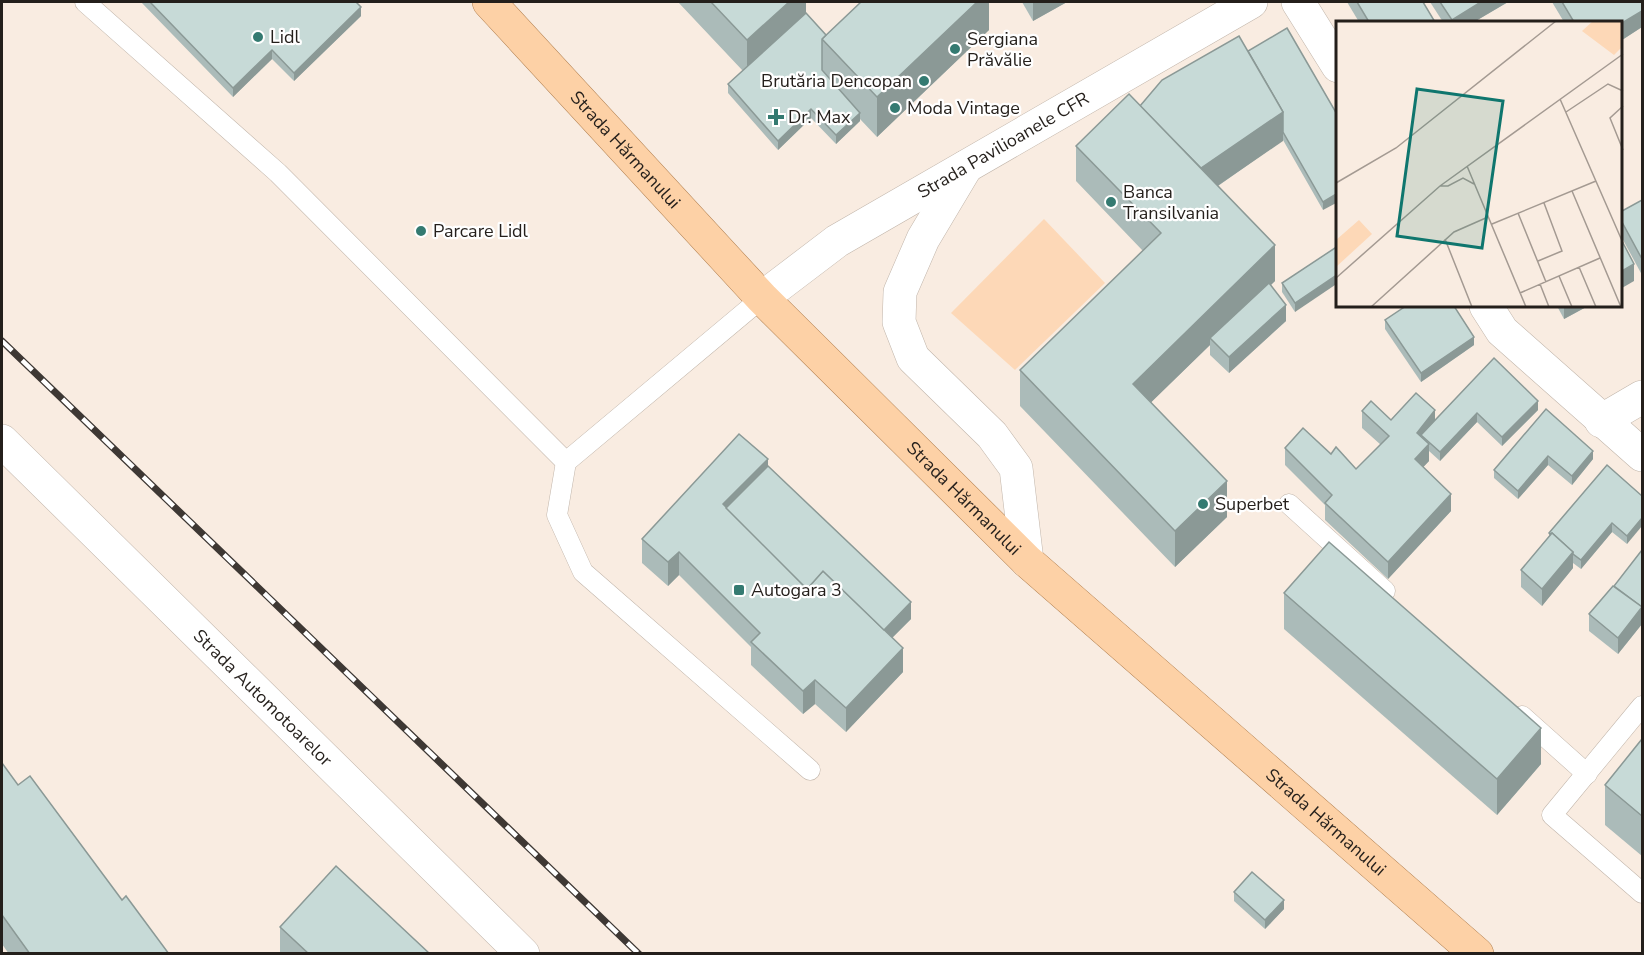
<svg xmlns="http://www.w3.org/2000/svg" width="1644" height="955" viewBox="0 0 1644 955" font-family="'Nunito Sans',sans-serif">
<rect width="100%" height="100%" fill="#f9ece1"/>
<path fill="#fdd8b7" d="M1044,219L1105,283L1015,370L951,313Z"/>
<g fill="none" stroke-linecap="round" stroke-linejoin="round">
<g stroke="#c1b5aa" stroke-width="21">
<g id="service">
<path d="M85,2L278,173L566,462L762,298"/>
<path d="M566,462L557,515L583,572L810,770"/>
<path d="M1289,504L1385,591"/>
<path d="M1642,706L1552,815L1642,893"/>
<path d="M1522,716L1587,774"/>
</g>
</g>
<g stroke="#c1b5aa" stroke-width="34">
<g id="minor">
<path d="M1298,2L1338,66"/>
<path d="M966,167L923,239L900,292L899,322L913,358L992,435L1016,468L1027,561"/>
<path id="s1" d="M762,298L837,241L1251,2"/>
<path d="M1486,306L1502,331L1642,455"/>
<path d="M1601,421L1642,397"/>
<path id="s2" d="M2,441L523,954"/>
</g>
</g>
<g stroke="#b07f4f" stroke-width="34">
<g id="primary">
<path id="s3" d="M489,2L762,298L1027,561L1477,954"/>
</g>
</g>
<use href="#service" stroke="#fff" stroke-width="20"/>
<use href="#minor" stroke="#fff" stroke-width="33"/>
<use href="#primary" stroke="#fdd1a6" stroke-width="33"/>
<g stroke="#3e3834" stroke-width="7">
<path id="rail" d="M2,341L639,954"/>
</g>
<use href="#rail" stroke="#fff" stroke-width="4.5" stroke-dasharray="14" stroke-linecap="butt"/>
</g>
<g fill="#abbbb9">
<path d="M141,2H356L361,16L294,81L272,59L233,97Z"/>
<path d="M678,2H806V13L826,35L989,2V30L877,137L860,119V121L836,144L811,118L778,150L728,93V84L743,71Z"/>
<path d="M1022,2H1067L1033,21Z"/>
<path d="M1347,2H1423L1435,22H1359Z"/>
<path d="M1430,2H1508L1474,22H1443Z"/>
<path d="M1552,2H1642V27L1622,40V22H1564Z"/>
<path d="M1248,51L1338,116L1323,210L1283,140L1218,186L1275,281L1271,285L1286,321L1229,373L1210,355V345L1151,402L1227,517L1175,567L1020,406V370L1143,251L1076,181V146L1140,106Z"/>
<path d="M1642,200V275L1622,238V211Z"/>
<path d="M1338,246L1295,312L1282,292V283Z"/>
<path d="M1557,306H1588L1564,319Z"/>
<path d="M1385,320L1474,345L1421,382L1385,329Z"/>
<path d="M1494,358L1538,410L1502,446L1477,422L1440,461L1429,451V461L1423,467L1451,511L1388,579L1325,520V505L1285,465V448L1331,454L1356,469L1381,445L1362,428V411L1391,420H1435Z"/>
<path d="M1546,409L1593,459L1572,485L1548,465L1518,499L1494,478V470Z"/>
<path d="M768,466L911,619L892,638L903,672L846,732L815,704L803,714L751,665V647L679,575L668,586L642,563V539Z"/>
<path d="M1642,496L1627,544L1612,532L1581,569L1573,563V568L1542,606L1521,587V570L1549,536V533Z"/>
<path d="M1284,593L1541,764L1497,815L1284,629Z"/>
<path d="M1589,614L1642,621V624L1618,654L1589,631Z"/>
<path d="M1642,739V856L1605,825V785Z"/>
<path d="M2,763L18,785L169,954H9L2,944Z"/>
<path d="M1234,892L1284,909L1265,929L1234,901Z"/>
<path d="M280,927L430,954H280Z"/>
</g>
<g fill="#8b9996">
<path d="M789,2H806V22L747,75V40Z"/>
<path d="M977,2H989V30L877,137V97Z"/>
<path d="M1033,2H1067L1033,21Z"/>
<path d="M1481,2H1508L1474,22H1452V20Z"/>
<path d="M361,7V16L294,81V73Z"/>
<path d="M1642,11V27L1622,40V23Z"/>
<path d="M272,50V59L233,97V88Z"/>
<path d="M811,109V118L778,150V141Z"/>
<path d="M1283,112V141L1197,200V171Z"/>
<path d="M860,113V121L836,144V135Z"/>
<path d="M1338,193V202L1323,210V202Z"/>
<path d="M1275,245V281L1213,341L1210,338V345L1133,420V384Z"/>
<path d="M1634,264V281L1622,288V271Z"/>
<path d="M1338,274V283L1295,312V303Z"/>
<path d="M1286,305V321L1229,373V357Z"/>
<path d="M1564,306H1588L1564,319Z"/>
<path d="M1474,337V345L1421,382V373Z"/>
<path d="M1538,401V410L1502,446V437Z"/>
<path d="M1435,410V427L1421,435V443L1417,433Z"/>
<path d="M1477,413V422L1440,461V452Z"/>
<path d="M1429,444V461L1415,476V459Z"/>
<path d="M1593,451V459L1572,485V476Z"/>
<path d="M1548,456V465L1518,499V491Z"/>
<path d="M768,459V483L731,519L723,504Z"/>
<path d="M1227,481V517L1175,567V531Z"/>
<path d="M1451,494V511L1388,579V562Z"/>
<path d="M1642,518V526L1627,544V536Z"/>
<path d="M1612,523V532L1581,569V560Z"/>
<path d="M679,552V575L668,586V562Z"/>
<path d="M1573,552V568L1542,606V589Z"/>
<path d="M911,602V619L880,650V634Z"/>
<path d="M1642,607V624L1618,654V638Z"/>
<path d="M903,648V672L846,732V708Z"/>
<path d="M815,680V704L803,714V691Z"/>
<path d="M1541,728V764L1497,815V779Z"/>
<path d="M1284,900V909L1265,929V920Z"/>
</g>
<g fill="#c7dad7" stroke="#8b9996" stroke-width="1.5">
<path d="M150,2H356L361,7L294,73L272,50L233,88Z"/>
<path d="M711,2H789L747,40Z"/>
<path d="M861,2H977L877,97L822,39Z"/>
<path d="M1357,2H1423L1435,22H1369Z"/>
<path d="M1440,2H1481L1452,20Z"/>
<path d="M1562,2H1642V11L1622,23L1574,22Z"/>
<path d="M806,13L826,35L822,39V70L860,113L836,135L811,109L778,141L728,84Z"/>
<path d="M1287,28L1338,116V193L1323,202L1283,132V112L1248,51Z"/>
<path d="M1239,36L1283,112L1201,168L1140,106L1162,80Z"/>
<path d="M1129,94L1275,245L1133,384L1227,481L1175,531L1020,370L1161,233L1076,146Z"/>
<path d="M1642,200V259L1622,222V211Z"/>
<path d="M1622,241L1634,264L1622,271Z"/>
<path d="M1338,246V274L1295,303L1282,283Z"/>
<path d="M1269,283L1286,305L1229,357L1210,338Z"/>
<path d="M1406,306H1454L1474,337L1421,373L1385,320Z"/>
<path d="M1494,358L1538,401L1502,437L1477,413L1440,452L1421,435Z"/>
<path d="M1416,393L1435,410L1417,433L1429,444L1415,459L1451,494L1388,562L1325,503L1332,495L1285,448L1303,428L1331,454L1336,447L1356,469L1389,436L1362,411L1371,401L1391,420Z"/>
<path d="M1546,409L1593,451L1572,476L1548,456L1518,491L1494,470Z"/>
<path d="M739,434L768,459L723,504L807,589L823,571L903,648L846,708L815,680L803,691L751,642L760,633L679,552L668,562L642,539Z"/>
<path d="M1607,465L1642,496V518L1627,536L1612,523L1581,560L1573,554V552L1552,533L1550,534L1549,533Z"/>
<path d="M768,466L911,602L884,630L823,571L807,589L726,508Z"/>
<path d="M1552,533L1573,552L1542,589L1521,570Z"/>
<path d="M1329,542L1541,728L1497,779L1284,593Z"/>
<path d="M1642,550V607L1614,586Z"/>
<path d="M1613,586L1642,607L1618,638L1589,614Z"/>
<path d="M1642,739V816L1605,785Z"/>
<path d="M2,763L18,785L30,776L122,900L126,896L169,954H30L2,915Z"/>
<path d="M336,866L430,954H309L280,927Z"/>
<path d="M1252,872L1284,900L1265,920L1234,892Z"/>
</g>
<g fill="#347a71" stroke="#fff" stroke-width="2">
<circle cx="258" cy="37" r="6"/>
<circle cx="955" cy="49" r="6"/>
<circle cx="924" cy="81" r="6"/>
<circle cx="895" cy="108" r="6"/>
<path d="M773 108h6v6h6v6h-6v6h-6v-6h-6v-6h6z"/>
<circle cx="1111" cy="202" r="6"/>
<circle cx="421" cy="231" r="6"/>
<circle cx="1203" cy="504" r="6"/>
<rect x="733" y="584" width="12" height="12" rx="3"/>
</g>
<g text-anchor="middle" stroke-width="4.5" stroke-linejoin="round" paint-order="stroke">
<g font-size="18" fill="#241f1b" stroke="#fff" text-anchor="start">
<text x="270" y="43">Lidl</text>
<text x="967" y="45">Sergiana<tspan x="967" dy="21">Prăvălie</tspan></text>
<text x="912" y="87" text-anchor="end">Brutăria Dencopan</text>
<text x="907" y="114">Moda Vintage</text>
<text x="788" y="123">Dr. Max</text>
<text x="1123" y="198">Banca<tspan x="1123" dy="21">Transilvania</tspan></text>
<text x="433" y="237">Parcare Lidl</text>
<text x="1215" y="510">Superbet</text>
<text x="751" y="596">Autogara 3</text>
</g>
<g font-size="18" fill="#241f1b" stroke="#fff">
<text dy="6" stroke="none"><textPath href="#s1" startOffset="286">Strada Pavilioanele CFR</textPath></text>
<text dy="6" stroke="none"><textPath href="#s3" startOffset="201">Strada Hărmanului</textPath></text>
<text dy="6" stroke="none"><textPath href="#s3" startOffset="687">Strada Hărmanului</textPath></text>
<text dy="6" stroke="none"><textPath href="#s2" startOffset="366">Strada Automotoarelor</textPath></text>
<text dy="6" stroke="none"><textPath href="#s3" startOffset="1173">Strada Hărmanului</textPath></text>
</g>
</g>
<g transform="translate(1336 21)">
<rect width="286" height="286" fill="#f9ece1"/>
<path d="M257,0H286V26L278,34L246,10ZM23,199L36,213L0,246V219Z" fill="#fdd8b7"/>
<path fill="none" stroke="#a49a92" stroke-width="1.5" d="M224,78L287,222M287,85L274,97L287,129M230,91L272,63L287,70M131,145L190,286M0,162L60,127L220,0M104,165H112L127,157L138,163M236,170L285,286M182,192L210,261M156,203L260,160M109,218L136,286M202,240L226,230L208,182M243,246L260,286M223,255L236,286M0,257L104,165L287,33M204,263L213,286M184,272L264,237M35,286L118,211L152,196"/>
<path fill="#0f766e" fill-opacity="0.15" stroke="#0f766e" stroke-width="3" d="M81,68L167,80L146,227L61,215Z"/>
<rect width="286" height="286" fill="none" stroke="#241f1b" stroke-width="3"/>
</g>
<rect width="1644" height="955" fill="none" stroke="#241f1b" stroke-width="6"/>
</svg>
